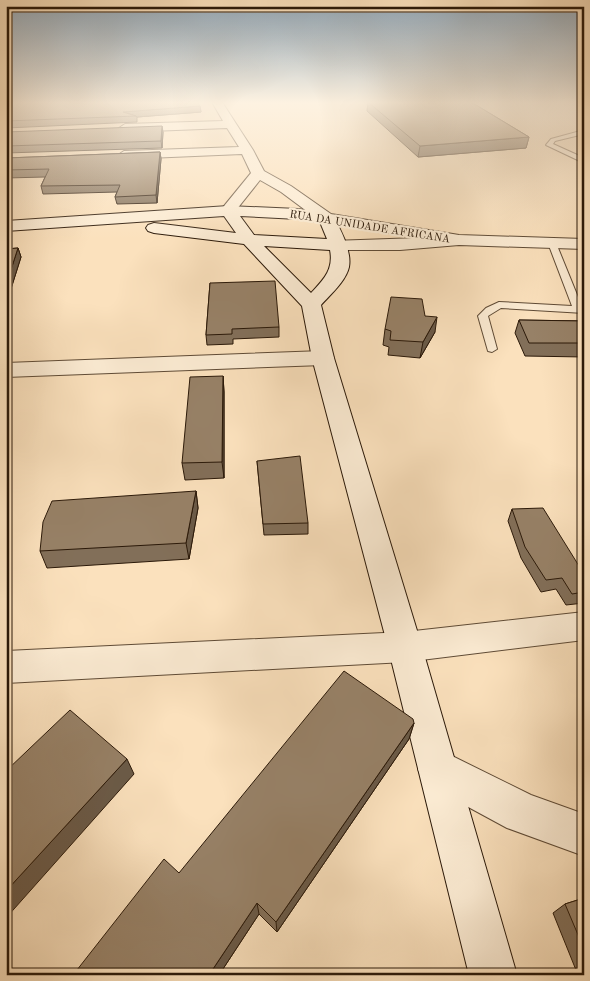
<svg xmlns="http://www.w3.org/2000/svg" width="590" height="981" viewBox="0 0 590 981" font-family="'Old Standard TT',serif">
<rect width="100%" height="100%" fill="#fbe1bd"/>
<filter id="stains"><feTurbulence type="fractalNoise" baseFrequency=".004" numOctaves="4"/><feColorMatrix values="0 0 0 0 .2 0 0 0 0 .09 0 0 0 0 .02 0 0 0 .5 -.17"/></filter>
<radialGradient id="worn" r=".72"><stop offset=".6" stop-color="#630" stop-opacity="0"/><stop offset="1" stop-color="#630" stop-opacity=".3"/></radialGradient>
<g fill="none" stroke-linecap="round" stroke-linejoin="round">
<g stroke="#5f4b36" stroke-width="2">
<g id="lane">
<path d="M584,130V134L555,141L553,144L584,158V163L546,145L551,139Z"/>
<path d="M552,240L556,243L582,307H584V313L501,308L488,316L497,349L492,352L488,351L478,316L486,308L499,302L572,306L548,243Z"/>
</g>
</g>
<g stroke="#5f4b36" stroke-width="2">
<g id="street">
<path d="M212,102H222L253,150L264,171L291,186L331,214L459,235L584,239V249L459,245L400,250H337L331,249L329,245L331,241L419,238L320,221L281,192L260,180L233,214H223L220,211L251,173L242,154L124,159L118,155L124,151L239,147L227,128L125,132L119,128L125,124L223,121Z"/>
<path d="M323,351L331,353L334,358L331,363L323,365L6,377V363Z"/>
<path d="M584,612V640L405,662L6,683V651L405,632Z"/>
<path d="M438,749L531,795L584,814V856L507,828L424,783L418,769L424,755Z"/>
</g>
</g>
<g stroke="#2b1909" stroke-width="2">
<path id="secondary" d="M228,206L298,209L332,215C340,227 352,251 349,267C346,281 330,295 321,305L334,358L422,647L517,975H469L388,647L312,358L302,306L244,244L154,233L148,231L146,228L148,225L154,223L236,233L224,216L6,231V221ZM240,216L298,219L320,222L327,239L254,235ZM264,246L330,250C334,270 323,280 311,293Z"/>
</g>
<use href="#lane" fill="#fcecd4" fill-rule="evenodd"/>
<use href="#street" fill="#fcecd4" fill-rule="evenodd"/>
<use href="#secondary" fill="#fcecd4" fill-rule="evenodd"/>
</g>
<g fill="#826f59" stroke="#2b1909">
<path d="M6,102L200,106L201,112L137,117V122L6,128Z"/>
<path d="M368,102H471L529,137L526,148L418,157L367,111Z"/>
<path d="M6,132H163L162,148L6,153Z"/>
<path d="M160,152L161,159L157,203L117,204L115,197L117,192L43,194L41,186L45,177L6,178V158Z"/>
<path d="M18,248L21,257L9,295L6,296V249Z"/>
<path d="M210,283L279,327V337L233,339V344L207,345L206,335Z"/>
<path d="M425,316L435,332L420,358L388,355L389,347L383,345L385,329Z"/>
<path d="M519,320L584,321V357L525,356L515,333Z"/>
<path d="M223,376L224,392V478L185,480L182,463Z"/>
<path d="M257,461L308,523V534L264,535Z"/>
<path d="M196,491L198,508L189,559L47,568L40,551Z"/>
<path d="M512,509L584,574V603L566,605L556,589L541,592L521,558L508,521Z"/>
<path d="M414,723L409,739L277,932L259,914L219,975H73L179,873Z"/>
<path d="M584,898V975H578L553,913L565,904Z"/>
</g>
<g fill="#6a5a48" stroke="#2b1909">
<path d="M200,106L201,112L137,117L136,116L123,112Z"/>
<path d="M162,126L163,132L162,148L161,141Z"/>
<path d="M529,137L526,148L418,157L420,146Z"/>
<path d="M160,152L161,159L157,203L156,195Z"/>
<path d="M18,248L21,257L9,295L6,285Z"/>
<path d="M437,317L435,332L420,358L423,342Z"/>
<path d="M223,376L224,392V478L222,462Z"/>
<path d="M196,491L198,508L189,559L186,543Z"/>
<path d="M414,723L409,739L277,932L276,922Z"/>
<path d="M127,759L134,774L6,918V891Z"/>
<path d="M257,903L259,914L219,975H209Z"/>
</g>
<g fill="#978167" stroke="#2b1909">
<path d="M6,102H197L200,106L123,112L136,116L6,121Z"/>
<path d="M368,102H471L529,137L420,146Z"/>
<path d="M162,126L161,141L6,146V132Z"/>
<path d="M160,152L156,195L115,197L120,185L41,186L49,169L6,170V158Z"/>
<path d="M18,248L6,285V249Z"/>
<path d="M275,281L279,327L232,329V334L206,335L210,283Z"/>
<path d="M391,297L422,299L425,316L437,317L423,342L390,340L391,331L385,329Z"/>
<path d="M519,320L584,321V343H529Z"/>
<path d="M223,376L222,462L182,463L190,377Z"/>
<path d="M300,456L308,523L263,524L257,461Z"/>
<path d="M196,491L186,543L40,551L43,522L52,501Z"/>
<path d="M543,508L584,574V592L572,594L562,578L546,580L525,547L512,509Z"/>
<path d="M344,671L413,719L414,723L276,922L257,903L209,975H73L164,859L179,873Z"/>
<path d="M70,710L127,759L6,891V771Z"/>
<path d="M584,898V949L565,904Z"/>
</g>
<linearGradient id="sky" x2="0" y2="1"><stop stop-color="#93abbe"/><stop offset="0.43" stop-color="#fdf2e1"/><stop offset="1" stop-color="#fdf2e1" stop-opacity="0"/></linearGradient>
<rect width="590" height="239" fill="url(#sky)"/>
<g text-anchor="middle" stroke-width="4.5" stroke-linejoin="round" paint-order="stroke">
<g font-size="11" fill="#2b1909" stroke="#fcecd4">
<text transform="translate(370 226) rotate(9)" y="4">RUA DA UNIDADE AFRICANA</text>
</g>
</g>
<rect width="590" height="981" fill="none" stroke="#fbe1bd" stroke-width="25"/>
<rect x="8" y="8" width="575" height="966" fill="none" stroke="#2b1909" stroke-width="2.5"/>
<rect x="12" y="12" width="565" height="956" fill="none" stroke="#2b1909"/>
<rect width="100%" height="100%" filter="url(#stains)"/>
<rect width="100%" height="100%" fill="url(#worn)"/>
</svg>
